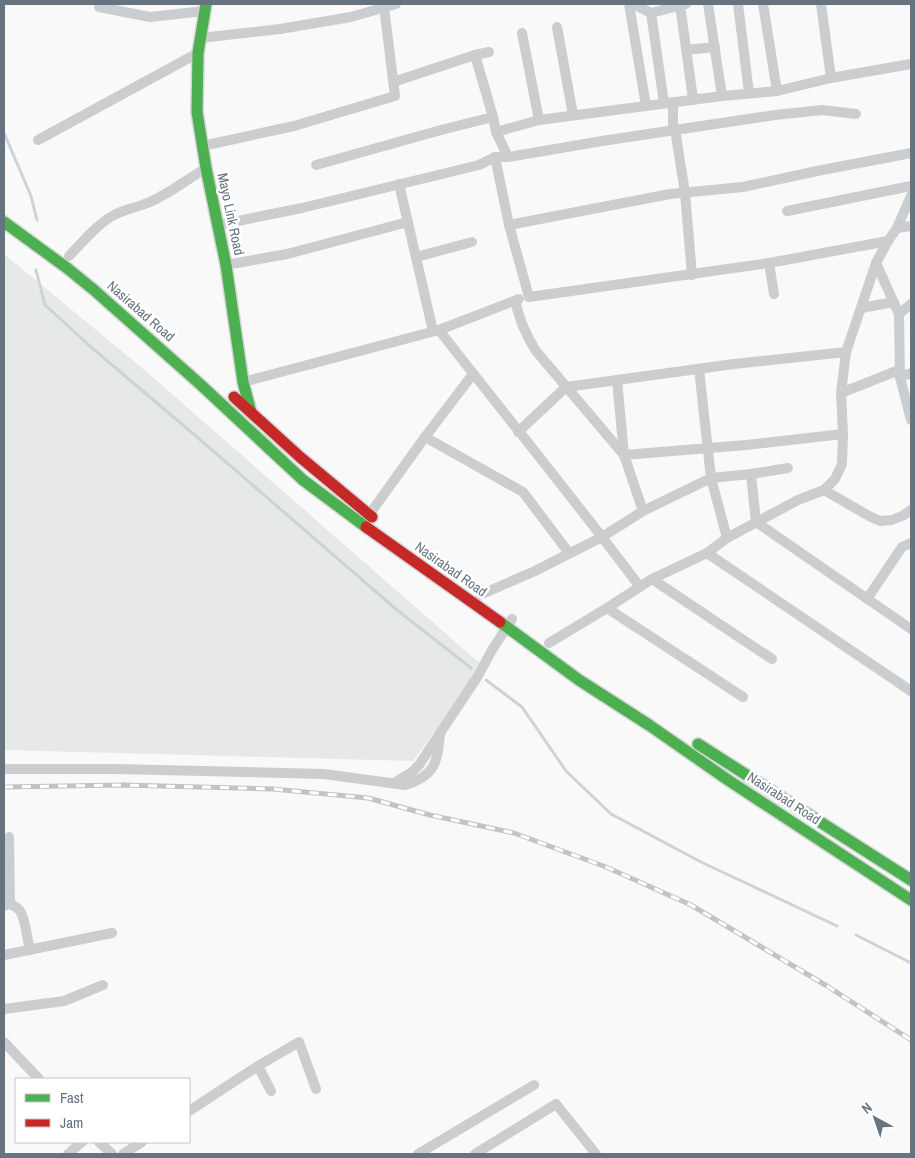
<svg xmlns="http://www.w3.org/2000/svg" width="915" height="1158" viewBox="0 0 915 1158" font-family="'Archivo Narrow',sans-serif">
<rect width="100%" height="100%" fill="#f9f9f9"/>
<path fill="#e7e9e9" d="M4,254L141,367L483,666L413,761L4,750Z"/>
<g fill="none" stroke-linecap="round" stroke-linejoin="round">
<g stroke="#cdd3d7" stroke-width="3">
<path d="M4,133L31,196L37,220"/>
<path d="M36,270L45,305L91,347L204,443L397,610L471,668"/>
<path d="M486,680L522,707L566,771L611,814L701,862L837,926"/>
<path d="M856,935L911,963"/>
</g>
<g stroke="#d5d6d7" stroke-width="14">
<g id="fast">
<path d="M206,4L198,53L197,112L206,168L226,265L243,382L251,412"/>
<path d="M4,222L67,268L94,290L201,385L303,480L366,527"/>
<path d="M500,622L579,680L649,725L728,780L911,900"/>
<path d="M698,744L911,880"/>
</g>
</g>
<g stroke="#d5d6d7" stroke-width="14">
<g id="jam">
<path d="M234,397L300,457L372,517"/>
<path d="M366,527L500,622"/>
</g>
</g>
<g stroke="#cccdce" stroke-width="10">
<path d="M629,4L646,106"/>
<path d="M639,4V7L651,13L664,103"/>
<path d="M708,4L722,96"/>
<path d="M738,4L749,93"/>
<path d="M763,4L777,91"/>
<path d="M821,4L831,78"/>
<path d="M680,5L693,99"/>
<path d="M99,7L150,17L204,11"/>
<path d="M651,13L686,4"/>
<path d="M557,27L573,115"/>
<path d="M522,33L539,120"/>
<path d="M200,38L280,29L351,17L396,4"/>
<path d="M686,50L715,47"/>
<path d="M475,55L493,117L496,132L539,120L722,96L777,91L831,78L911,64"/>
<path d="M393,82L475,55L489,52"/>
<path d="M673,102V129"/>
<path d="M675,129L685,193L692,275"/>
<path d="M496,132L508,157"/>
<path d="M38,140L198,53"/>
<path d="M202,146L294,126L395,96L384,7"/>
<path d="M495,157L509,225L529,297L769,263L888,241"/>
<path d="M316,165L441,130L493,117"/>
<path d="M399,184L433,331"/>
<path d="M787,211L911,186"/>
<path d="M218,225L302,208L479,165L495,157H508L602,141L775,115L822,110L856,114"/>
<path d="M509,225L670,194L743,187L822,170L911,153"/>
<path d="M897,228L911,226"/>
<path d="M69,256C83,242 96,225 114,215C126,209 138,207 150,202C170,193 188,179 206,168"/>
<path d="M416,257L472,242"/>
<path d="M769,263L774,294"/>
<path d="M876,263L899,314L900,377L911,420"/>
<path d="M226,265L287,254L408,222"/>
<path d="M515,301C520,320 525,334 536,351L624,455L746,445L843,434"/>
<path d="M861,308L894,302"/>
<path d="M899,314L911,304"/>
<path d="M439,330C506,416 575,500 640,587"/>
<path d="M699,369L711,478L727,538"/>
<path d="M900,377L911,373"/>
<path d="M617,380L624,455L643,511"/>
<path d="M243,382L439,330L519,299"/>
<path d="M841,393L899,370"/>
<path d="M518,432L566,387L734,364L846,352"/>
<path d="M425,437L523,492L569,553"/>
<path d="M751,474L756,522L911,629"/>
<path d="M824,490L869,516L880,521L892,520L904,515L911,510"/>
<path d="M369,515L425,437L473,374"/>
<path d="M707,553L911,691"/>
<path d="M652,579L772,659"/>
<path d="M480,595L535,571L602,537L643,511L711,478L751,474L788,468"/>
<path d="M867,599L902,547L911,543"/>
<path d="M607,608L743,697"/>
<path d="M549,643L607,608L652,579L707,553L727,538L798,500L824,490L835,479L842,464L843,434L841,393L846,352L876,263L888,241L897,228L911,196"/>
<path d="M4,769H116L324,774L405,785C435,776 438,762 440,733"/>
<path d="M394,783L412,772L419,765L478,676L492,650L512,619"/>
<path d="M10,904C14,906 17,907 20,911C26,920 27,939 30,950"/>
<path d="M4,906L10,904L9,837"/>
<path d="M4,955L112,933"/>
<path d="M4,1009L64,1001L103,985"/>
<path d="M4,1042L39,1079"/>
<path d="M258,1066L271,1091"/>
<path d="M189,1111L258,1066L299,1042L316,1089"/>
<path d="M99,1142L112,1154"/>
<path d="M68,1154L82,1142"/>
<path d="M123,1154L142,1142"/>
<path d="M418,1154L534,1085"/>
<path d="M475,1154L556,1104L596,1154"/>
</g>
<use href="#fast" stroke="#4caf50" stroke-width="11"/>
<use href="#jam" stroke="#c62828" stroke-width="11"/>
<g stroke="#c2c3c5" stroke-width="5">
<path id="rail" d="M4,787L123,785L273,789L368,798L430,815L514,833L606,867L691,905L827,986L911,1040"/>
</g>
<use href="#rail" stroke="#fff" stroke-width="3" stroke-dasharray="9" stroke-linecap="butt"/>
</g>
<g text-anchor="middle" stroke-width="5" stroke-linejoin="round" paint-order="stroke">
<g font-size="14" fill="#667481" stroke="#fff">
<text transform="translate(231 214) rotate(78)" y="5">Mayo Link Road</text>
<text transform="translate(141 311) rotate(41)" y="5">Nasirabad Road</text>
<text transform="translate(451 569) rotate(35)" y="5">Nasirabad Road</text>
<text transform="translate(784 798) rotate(33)" y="5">Nasirabad Road</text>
</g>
</g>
<rect width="915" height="1158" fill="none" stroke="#667481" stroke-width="10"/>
<rect x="15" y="1078" width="175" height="65" fill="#ffffff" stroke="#c2c7cd"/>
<rect x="25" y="1094" width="25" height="8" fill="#4caf50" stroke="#c2c7cd"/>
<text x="60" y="1103" font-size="15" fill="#667481">Fast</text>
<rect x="25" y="1119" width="25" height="8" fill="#c62828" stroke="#c2c7cd"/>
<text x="60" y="1128" font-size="15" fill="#667481">Jam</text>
<g transform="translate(875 1118) rotate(320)" stroke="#ffffff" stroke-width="4" paint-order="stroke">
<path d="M0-4L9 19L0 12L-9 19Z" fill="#667481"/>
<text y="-8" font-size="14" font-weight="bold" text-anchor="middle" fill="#667481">N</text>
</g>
</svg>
